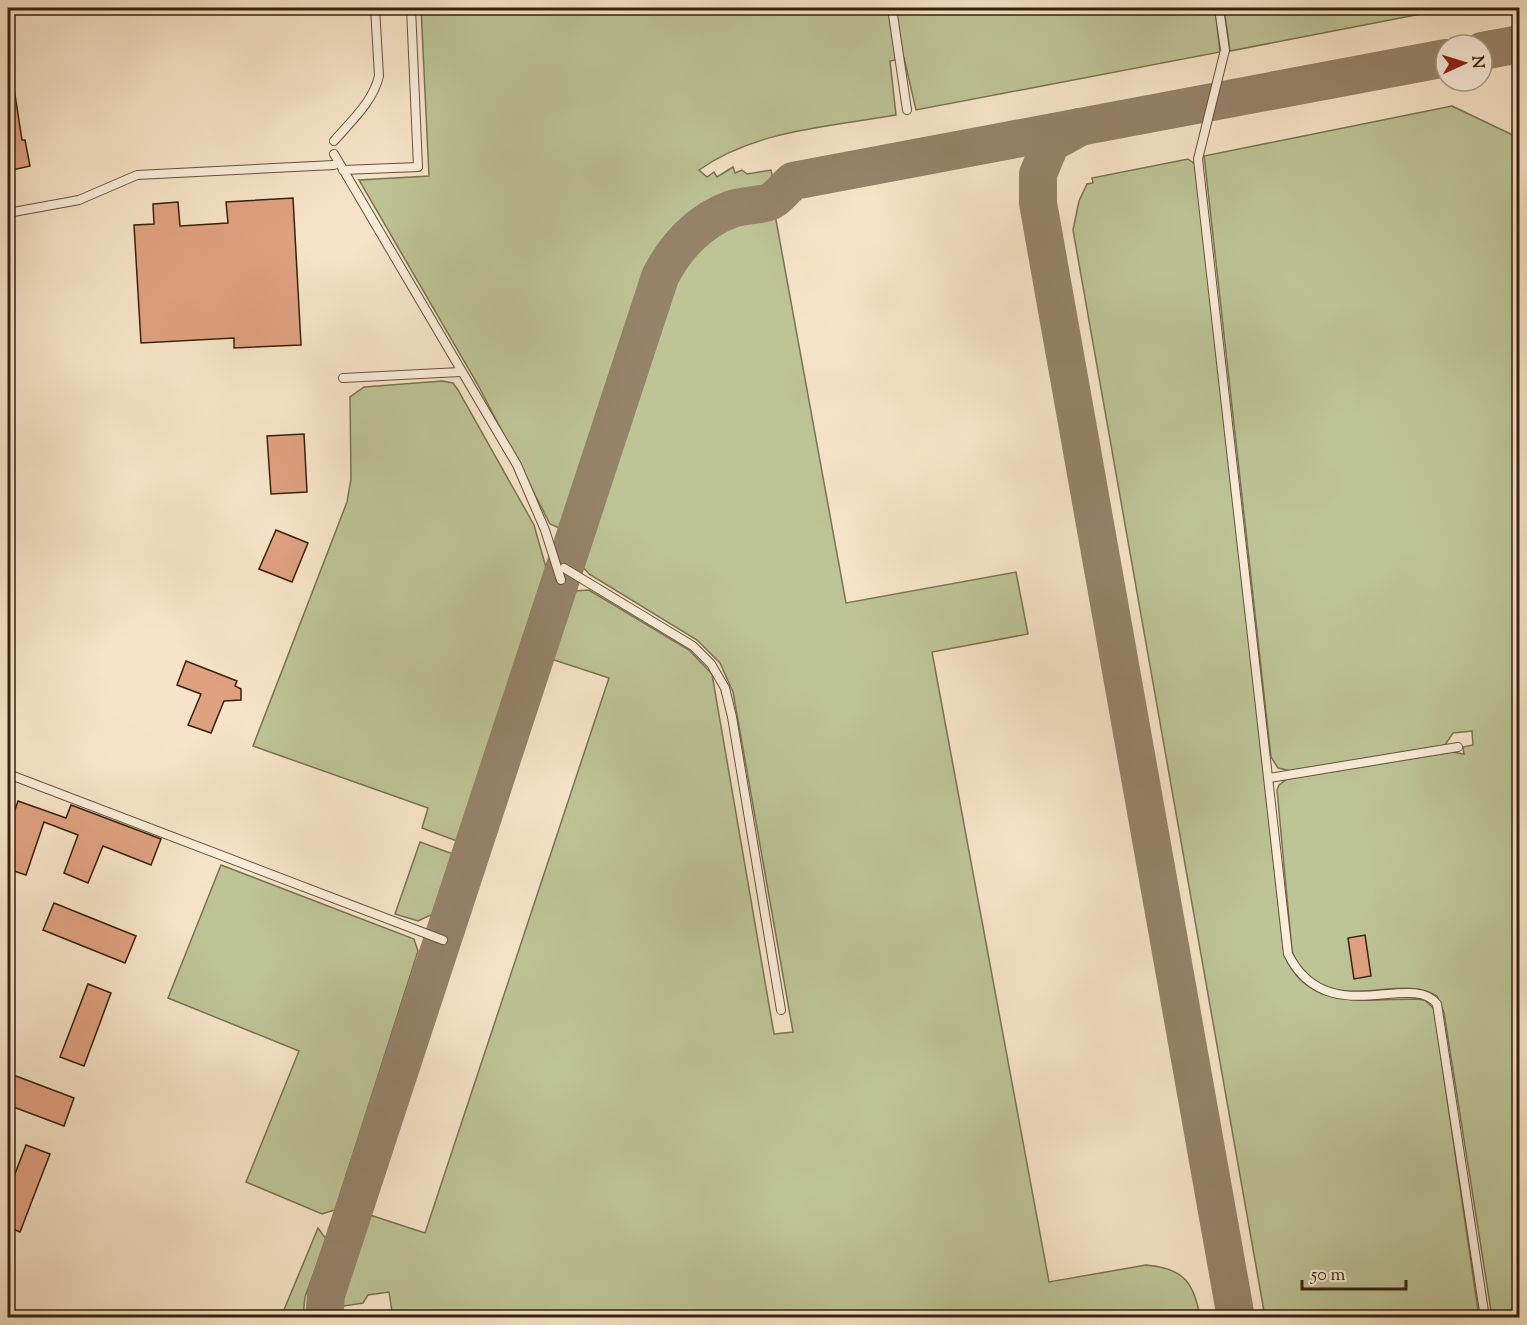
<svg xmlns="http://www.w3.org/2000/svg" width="1527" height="1325" viewBox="0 0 1527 1325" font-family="'Sorts Mill Goudy',serif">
<rect width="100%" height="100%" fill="#f7e4c8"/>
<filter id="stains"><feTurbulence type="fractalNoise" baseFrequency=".00333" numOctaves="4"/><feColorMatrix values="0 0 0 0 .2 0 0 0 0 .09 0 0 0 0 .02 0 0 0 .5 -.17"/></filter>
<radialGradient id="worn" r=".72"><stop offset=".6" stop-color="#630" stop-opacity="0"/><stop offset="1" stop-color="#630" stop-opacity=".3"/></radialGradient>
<g fill="#bdc496" stroke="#7a7351" stroke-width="1.5">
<path d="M421,8H1215L1220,52L916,110L904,58L890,61L896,115C829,127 755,130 699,170L707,177L714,172L717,177L733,167L735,173L742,170L747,174L771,170L774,185C767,202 735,200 720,207C690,221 670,245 655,273L603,432L594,430L563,527L559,528L550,524L478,385L359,180L429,176Z"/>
<path d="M1224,8H1452L1230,51Z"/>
<path d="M1452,106L1519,138V1317H1492L1444,1013L1437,996C1400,970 1317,1024 1292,951L1277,790L1279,785L1287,779L1452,752L1464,754L1463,747L1473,745L1472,731L1453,733L1445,745L1291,771L1278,768L1271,757L1205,164L1204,156Z"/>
<path d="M1188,159L1195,164L1284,954C1307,1012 1365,999 1416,999L1425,1000L1434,1009L1479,1317H1265L1073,230L1079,201L1087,184L1093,183L1092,178Z"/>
<path d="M746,211L768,213L776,220L846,603L1016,572L1028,634L932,652L1049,1282L1146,1265C1183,1268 1194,1282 1200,1317L393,1318L389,1292L368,1295L363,1303L344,1306L340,1300L367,1214L425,1233L609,678L551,659L573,591L589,590L689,650L712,674L774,1034L793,1032L733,692L720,663L697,640L589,574L581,565L623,439L615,436L666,282L674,266L688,247L705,231L721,220Z"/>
<path d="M442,381L453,383L458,390L534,525L547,571L457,841L422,828L428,808L253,746L347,502L351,479L350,397L364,387Z"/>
<path d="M420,842L453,854L433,914L418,921L395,914Z"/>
<path d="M221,865L414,939L418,951L335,1210L322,1214L246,1182L299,1051L168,998Z"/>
<path d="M318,1228L326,1239L305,1297L303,1317H281Z"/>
</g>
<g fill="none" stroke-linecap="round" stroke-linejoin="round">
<g stroke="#96836a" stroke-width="38">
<path d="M1482,51L1520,44"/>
<path d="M1080,127L1051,143L1038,174V203L1236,1318"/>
<path d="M324,1318L326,1295L660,277C675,247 700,220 732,209C744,205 757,206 769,202C777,199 786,187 793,181L1446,58"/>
</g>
</g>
<g fill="#e0a180" stroke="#36220c" stroke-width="1.5">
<path d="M14,88L22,140H25L30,166L8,171V89Z"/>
<path d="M293,198L301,345L234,348V338L141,343L134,225L154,224L153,204L178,202L180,226L228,223L226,202Z"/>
<path d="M304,434L307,492L271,494L267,436Z"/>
<path d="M276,530L308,543L292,582L259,569Z"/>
<path d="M186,661L237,681L235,686L241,689V700L224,701L211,733L188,725L201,694L177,685Z"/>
<path d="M18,801L66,818L71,805L161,839L151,865L103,846L88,883L64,873L78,835L44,822L26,875L8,869V830Z"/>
<path d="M54,903L136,936L125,963L43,930Z"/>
<path d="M1365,935L1371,976L1354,979L1348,938Z"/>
<path d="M88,984L111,993L84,1066L60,1057Z"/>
<path d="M8,1073L74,1098L64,1126L8,1105Z"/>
<path d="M26,1145L50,1154L20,1232L8,1227V1192Z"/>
</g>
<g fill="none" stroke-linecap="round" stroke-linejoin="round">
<g stroke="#66523b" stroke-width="10">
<g id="lane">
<path d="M892,8L907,110"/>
<path d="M1219,8L1225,50L1198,159L1288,954C1327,1032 1411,970 1437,1004L1485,1318"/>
<path d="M334,141C351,121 373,102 379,76L375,8"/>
<path d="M334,154L517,465L545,530L561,580"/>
<path d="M343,170L418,167L411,8"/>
<path d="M8,213L79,200L137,175L334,165"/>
<path d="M343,378L460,372"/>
<path d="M564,568L693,646L711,664L725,688L732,717L781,1010"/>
<path d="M8,774L443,940"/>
<path d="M1269,778L1458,747"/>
</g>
</g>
<use href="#lane" stroke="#faeddb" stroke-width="8"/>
</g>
<rect width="1527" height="1325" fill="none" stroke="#f7e4c8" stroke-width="30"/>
<rect x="9" y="9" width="1509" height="1307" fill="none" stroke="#36220c" stroke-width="3"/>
<rect x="15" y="15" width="1497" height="1295" fill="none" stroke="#36220c" stroke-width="1.5"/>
<g transform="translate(1464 63) rotate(86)"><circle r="28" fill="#faeddb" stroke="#ac9c88" stroke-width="1.5"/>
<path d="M0-4.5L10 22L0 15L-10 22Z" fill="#8f2418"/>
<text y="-9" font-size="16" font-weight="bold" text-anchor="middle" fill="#36220c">N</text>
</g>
<path d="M1302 1280v9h104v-9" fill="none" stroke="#36220c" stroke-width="3"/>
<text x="1311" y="1280" font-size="18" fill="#36220c" stroke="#faeddb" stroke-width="4.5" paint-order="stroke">50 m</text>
<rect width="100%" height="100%" filter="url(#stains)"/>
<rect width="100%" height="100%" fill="url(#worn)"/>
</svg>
